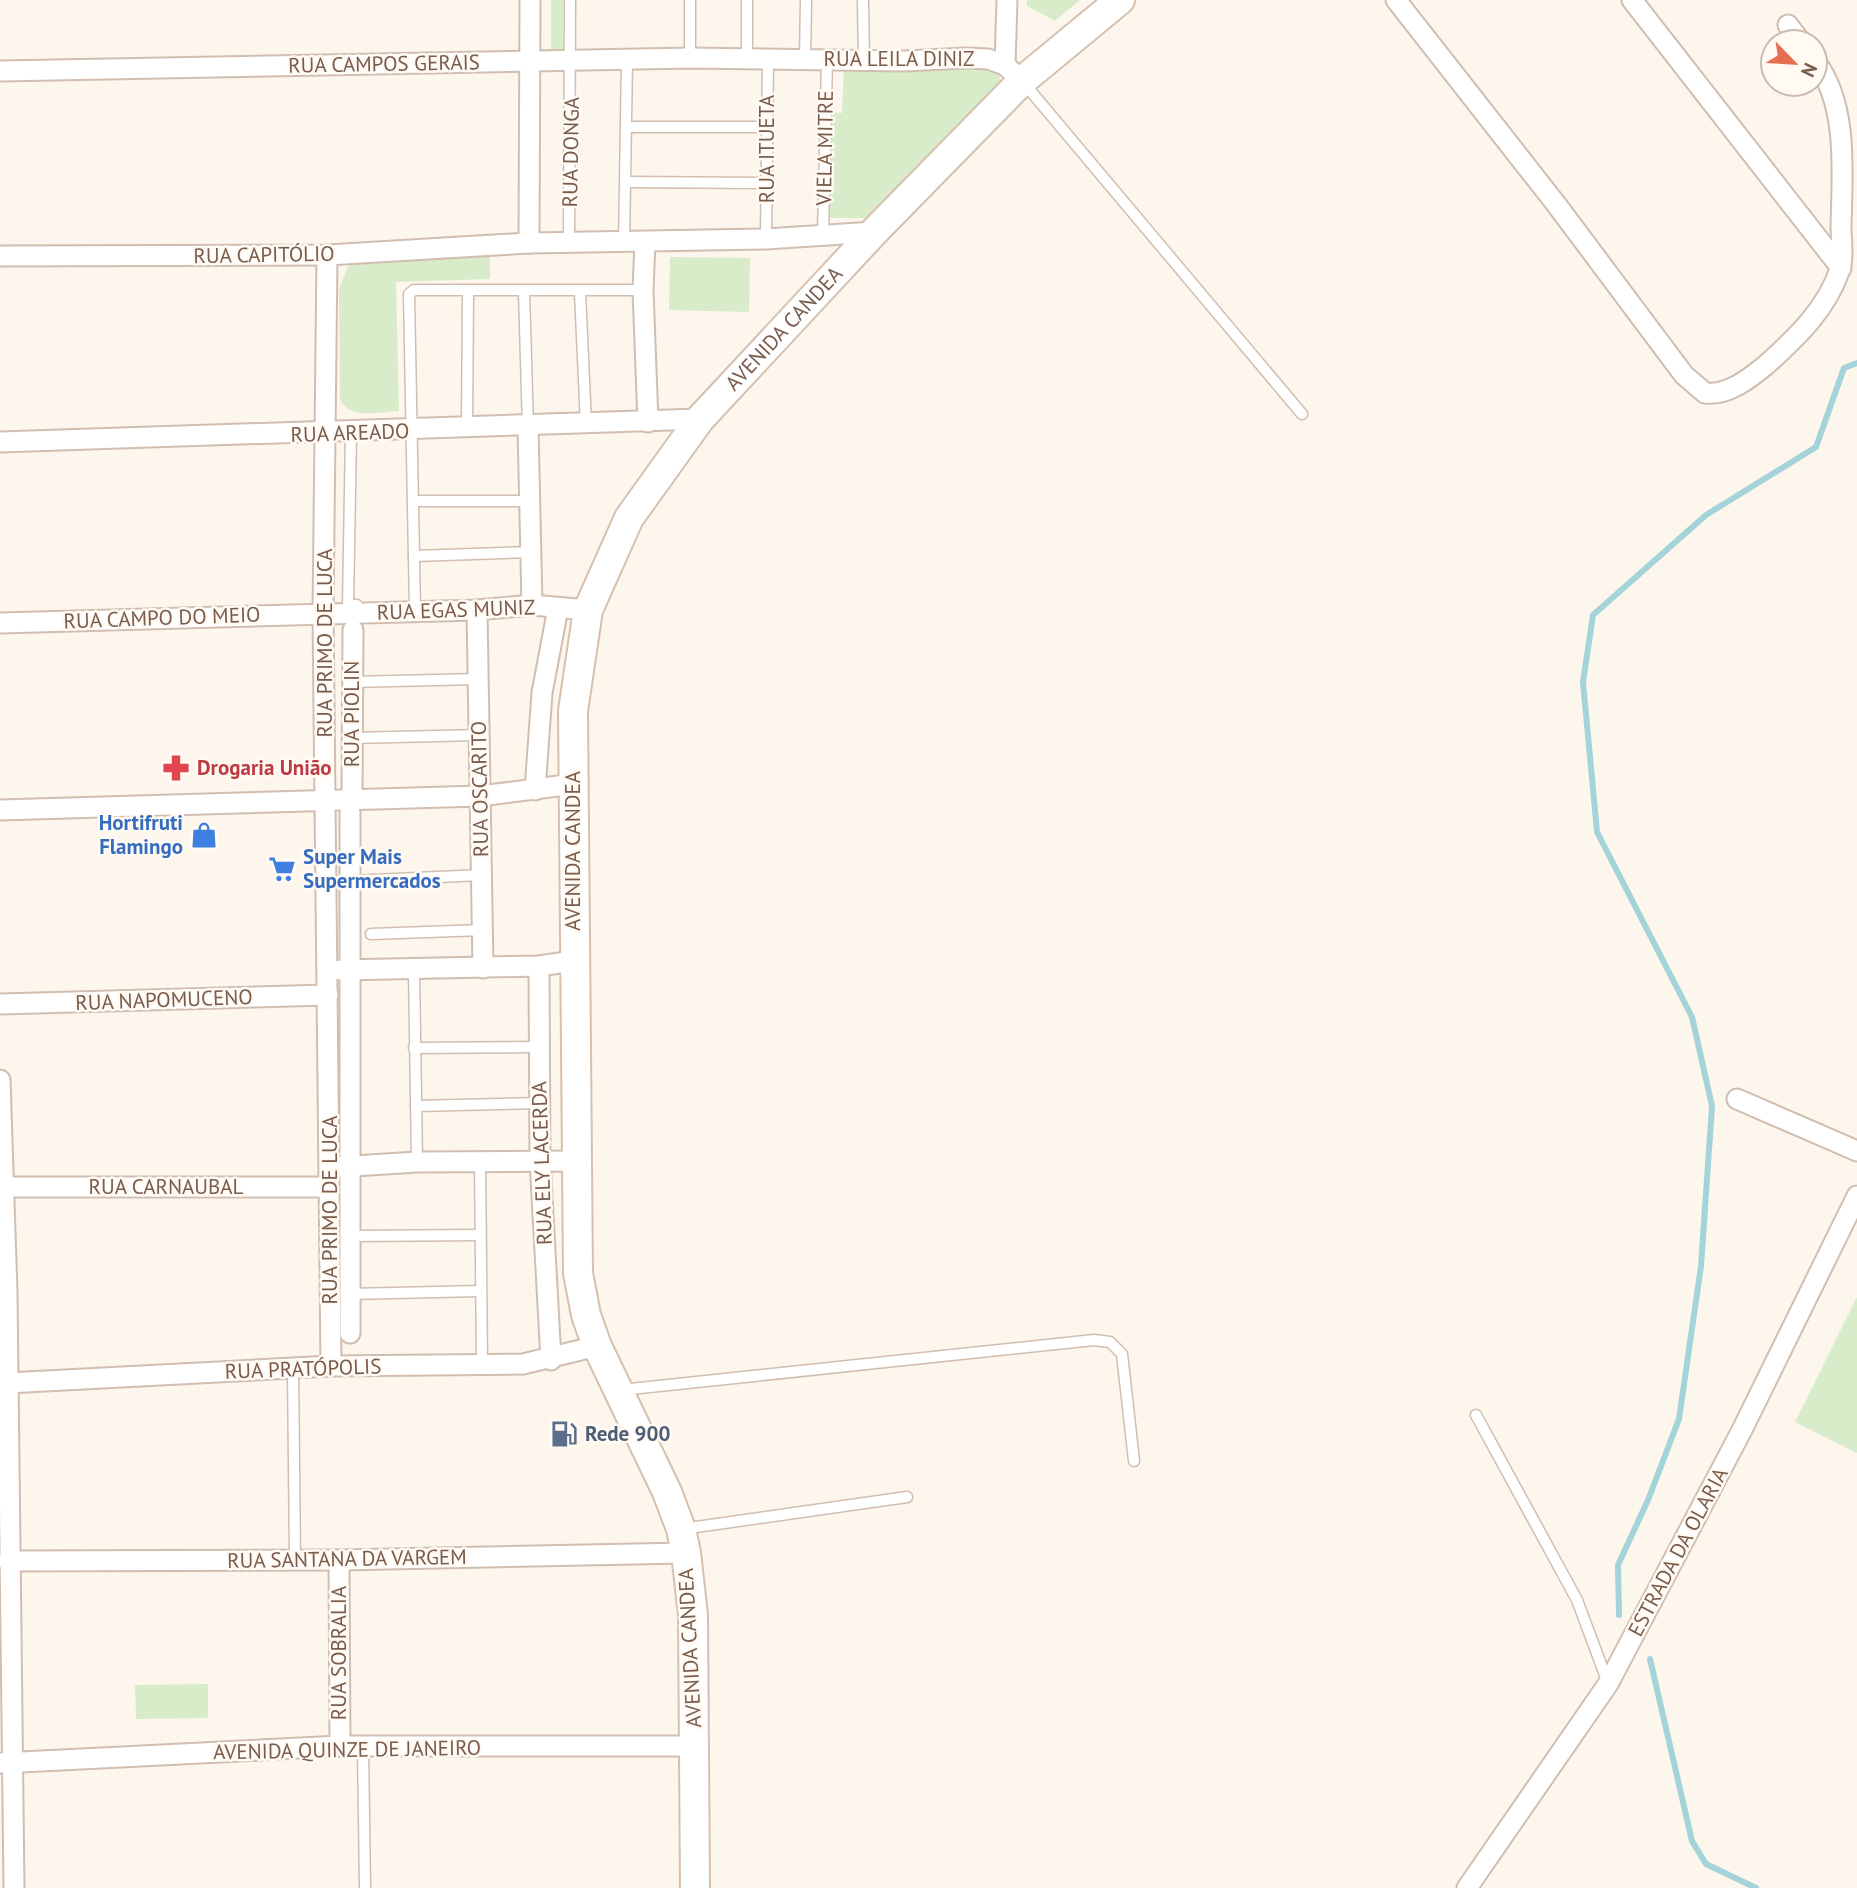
<svg xmlns="http://www.w3.org/2000/svg" width="1857" height="1888" viewBox="0 0 1857 1888" font-family="'PT Sans',sans-serif">
<rect width="100%" height="100%" fill="#fdf6ec"/>
<g fill="#d8ecc9">
<rect x="551" y="0" width="12" height="50"/>
<path d="M1027,0H1080L1055,21L1027,6Z"/>
<path d="M1000,63V81L869,218H828L831,112L842,113L844,67Z"/>
<path d="M490,253V279L396,282L399,411C379,412 351,420 340,400L339,289L348,267L358,259Z"/>
<path d="M670,257L750,258L749,312L669,310Z"/>
<path d="M1857,1297V1453L1795,1422Z"/>
<path d="M208,1684V1718L136,1719L135,1685Z"/>
</g>
<g fill="none" stroke-linecap="round" stroke-linejoin="round">
<g stroke="#a5d3da" stroke-width="6">
<path d="M1619,1615L1618,1565L1648,1500L1679,1419L1701,1266L1712,1106L1692,1017L1597,832L1583,682L1593,615L1706,515L1816,447L1844,368L1857,363"/>
<path d="M1650,1659L1692,1841L1706,1864L1756,1888"/>
</g>
<g stroke="#d1beb0" stroke-width="13">
<g id="service">
<path d="M747,0V58"/>
<path d="M863,0L864,59"/>
<path d="M690,58V0"/>
<path d="M805,59L806,0"/>
<path d="M1023,82L1302,414"/>
<path d="M627,127H767"/>
<path d="M626,182L767,183"/>
<path d="M823,235L827,60"/>
<path d="M766,239L768,59"/>
<path d="M569,243L570,0"/>
<path d="M624,243L627,60"/>
<path d="M524,292L528,427"/>
<path d="M580,292L586,424"/>
<path d="M467,428L468,293"/>
<path d="M351,433L348,605H357"/>
<path d="M414,501H530"/>
<path d="M414,556L531,552"/>
<path d="M415,611L409,294L414,290H643"/>
<path d="M351,682L479,679"/>
<path d="M351,738L480,735"/>
<path d="M351,881L482,875"/>
<path d="M371,934L483,930"/>
<path d="M414,970L417,1162"/>
<path d="M414,1048L539,1047"/>
<path d="M416,1106L539,1103"/>
<path d="M480,1161L482,1365"/>
<path d="M351,1236L480,1235"/>
<path d="M351,1294L479,1291"/>
<path d="M293,1368L295,1560"/>
<path d="M621,1390L1094,1340L1110,1342L1122,1354L1134,1461"/>
<path d="M1476,1415L1577,1600L1608,1683"/>
<path d="M682,1529L907,1497"/>
<path d="M363,1747L365,1888"/>
</g>
</g>
<g stroke="#d1beb0" stroke-width="23">
<g id="minor">
<path d="M1396,0L1556,204L1684,375L1705,393C1727,396 1749,379 1766,365C1796,338 1827,309 1840,269C1844,257 1841,240 1841,227C1842,175 1849,105 1815,61"/>
<path d="M1632,0L1841,268"/>
<path d="M1788,25L1801,42"/>
<path d="M1005,65L1007,0"/>
<path d="M0,71L690,58L904,61L967,58L988,59L1005,65L1022,81"/>
<path d="M645,242L643,290L648,422"/>
<path d="M529,243L530,0"/>
<path d="M327,255L323,614L331,1366"/>
<path d="M0,256L327,255L529,243L766,239L874,232"/>
<path d="M528,427L532,605"/>
<path d="M0,442L700,419"/>
<path d="M477,610L483,968"/>
<path d="M0,623L477,610L532,605L588,610"/>
<path d="M535,790L542,693L558,608"/>
<path d="M352,798L353,630"/>
<path d="M0,810L481,796L573,784"/>
<path d="M350,812V1333"/>
<path d="M539,966L540,1160L551,1360"/>
<path d="M340,970L539,966L573,961"/>
<path d="M0,1004L328,995"/>
<path d="M0,1080L7,1292L14,1888"/>
<path d="M1737,1099L1857,1151"/>
<path d="M338,1167L417,1162L576,1161"/>
<path d="M2,1187H329"/>
<path d="M7,1383L331,1366L523,1364L597,1346"/>
<path d="M339,1560L340,1746"/>
<path d="M8,1561L339,1560L686,1553"/>
<path d="M1,1763L340,1746H695"/>
<path d="M1467,1888L1608,1684L1742,1430L1857,1196"/>
</g>
</g>
<g stroke="#d6c0b0" stroke-width="32">
<g id="secondary">
<path id="s1" d="M695,1888L693,1615L686,1553L681,1529L667,1492L597,1346L586,1315L578,1273L573,711L588,610L629,518L700,419L874,232L1022,81L1120,0"/>
</g>
</g>
<use href="#service" stroke="#fff" stroke-width="10"/>
<use href="#minor" stroke="#fff" stroke-width="19"/>
<use href="#secondary" stroke="#fff" stroke-width="28"/>
</g>
<defs>
<g id="pharmacy-bare" transform="scale(2.1)"><path d="M-2-6h4v4h4v4h-4v4h-4v-4h-4v-4h4Z" fill="#e0444e" stroke="#fffaf3" stroke-width="2.5" paint-order="stroke"/></g>
<g id="shop-bare" transform="scale(2.1)"><path d="M-5-2.5h2.3a2.7 3.5 0 0 1 5.4 0H5L5.5 6h-11ZM-1.5-2.5h3a1.5 2.3 0 0 0-3 0Z" fill="#3f7fe0" stroke="#fffaf3" stroke-width="2.5" paint-order="stroke"/></g>
<g id="supermarket-bare" transform="scale(2.1)"><path d="M-6-5.5h2.5l.6 2H6L4.5 2H-2.5L-4.4-4H-6ZM-1.5 3.2a1.3 1.3 0 1 0 .1 0ZM3 3.2a1.3 1.3 0 1 0 .1 0Z" fill="#3f7fe0" stroke="#fffaf3" stroke-width="2.5" paint-order="stroke"/></g>
<g id="fuel-bare" transform="scale(2.1)"><path d="M-5.5-6h7V0h2V4h1.3V-2.5L3-4.5l.8-.8L6-3V5H2.5V1h-1V6h-7ZM-4.2-4.7v3.2H.2V-4.7Z" fill="#5c6f8a" stroke="#fffaf3" stroke-width="2.5" paint-order="stroke"/></g>
</defs>
<g fill-rule="evenodd">
<use href="#pharmacy-bare" x="176" y="768"/>
<use href="#shop-bare" x="204" y="835"/>
<use href="#supermarket-bare" x="282" y="869"/>
<use href="#fuel-bare" x="564" y="1434"/>
</g>
<g text-anchor="middle" stroke-width="5" stroke-linejoin="round" paint-order="stroke">
<g font-size="21" fill="#7a5c4d" stroke="#fffaf3">
<text x="899" y="66">RUA LEILA DINIZ</text>
<text transform="translate(384 64) rotate(-1)" y="7">RUA CAMPOS GERAIS</text>
<text transform="translate(825 148) rotate(-89)" y="7">VIELA MITRE</text>
<text transform="translate(767 149) rotate(-90)" y="7">RUA ITUETA</text>
<text transform="translate(571 152) rotate(-89)" y="7">RUA DONGA</text>
<text transform="translate(264 255) rotate(-1)" y="7">RUA CAPITÓLIO</text>
<text dy="7" stroke="none"><textPath href="#s1" startOffset="1647">AVENIDA CANDEA</textPath></text>
<text transform="translate(350 433) rotate(-2)" y="7">RUA AREADO</text>
<text transform="translate(456 610) rotate(-2)" y="7">RUA EGAS MUNIZ</text>
<text transform="translate(162 618) rotate(-2)" y="7">RUA CAMPO DO MEIO</text>
<text transform="translate(325 643) rotate(-90)" y="7">RUA PRIMO DE LUCA</text>
<text transform="translate(352 714) rotate(-90)" y="7">RUA PIOLIN</text>
<text transform="translate(480 789) rotate(-91)" y="7">RUA OSCARITO</text>
<text transform="translate(573 851) rotate(-90)" y="7">AVENIDA CANDEA</text>
<text transform="translate(164 1000) rotate(-2)" y="7">RUA NAPOMUCENO</text>
<text transform="translate(542 1163) rotate(-92)" y="7">RUA ELY LACERDA</text>
<text x="166" y="1194">RUA CARNAUBAL</text>
<text transform="translate(330 1210) rotate(-90)" y="7">RUA PRIMO DE LUCA</text>
<text transform="translate(303 1369) rotate(-2)" y="7">RUA PRATÓPOLIS</text>
<text transform="translate(1678 1552) rotate(-62)" y="7">ESTRADA DA OLARIA</text>
<text transform="translate(347 1559) rotate(-1)" y="7">RUA SANTANA DA VARGEM</text>
<text transform="translate(690 1648) rotate(-93)" y="7">AVENIDA CANDEA</text>
<text transform="translate(339 1653) rotate(-90)" y="7">RUA SOBRALIA</text>
<text transform="translate(347 1750) rotate(-1)" y="7">AVENIDA QUINZE DE JANEIRO</text>
</g>
<g font-size="21" font-weight="bold" fill="#be3a42" stroke="#fffaf3" text-anchor="start">
<text x="197" y="775">Drogaria União</text>
</g>
<g font-size="21" font-weight="bold" fill="#366cbe" stroke="#fffaf3" text-anchor="end">
<text x="183" y="830">Hortifruti<tspan x="183" dy="24">Flamingo</tspan></text>
<text x="303" y="864" text-anchor="start">Super Mais<tspan x="303" dy="24">Supermercados</tspan></text>
</g>
<g font-size="21" font-weight="bold" fill="#4e5e75" stroke="#fffaf3" text-anchor="start">
<text x="585" y="1441">Rede 900</text>
</g>
</g>
<g transform="translate(1794 63) rotate(115)"><circle r="33" fill="#fffaf3" stroke="#cabbb1" stroke-width="2"/>
<path d="M0-5L12 26L0 18L-12 26Z" fill="#e76f51"/>
<text y="-10" font-size="19" font-weight="bold" text-anchor="middle" fill="#7a5c4d">N</text>
</g>
</svg>
